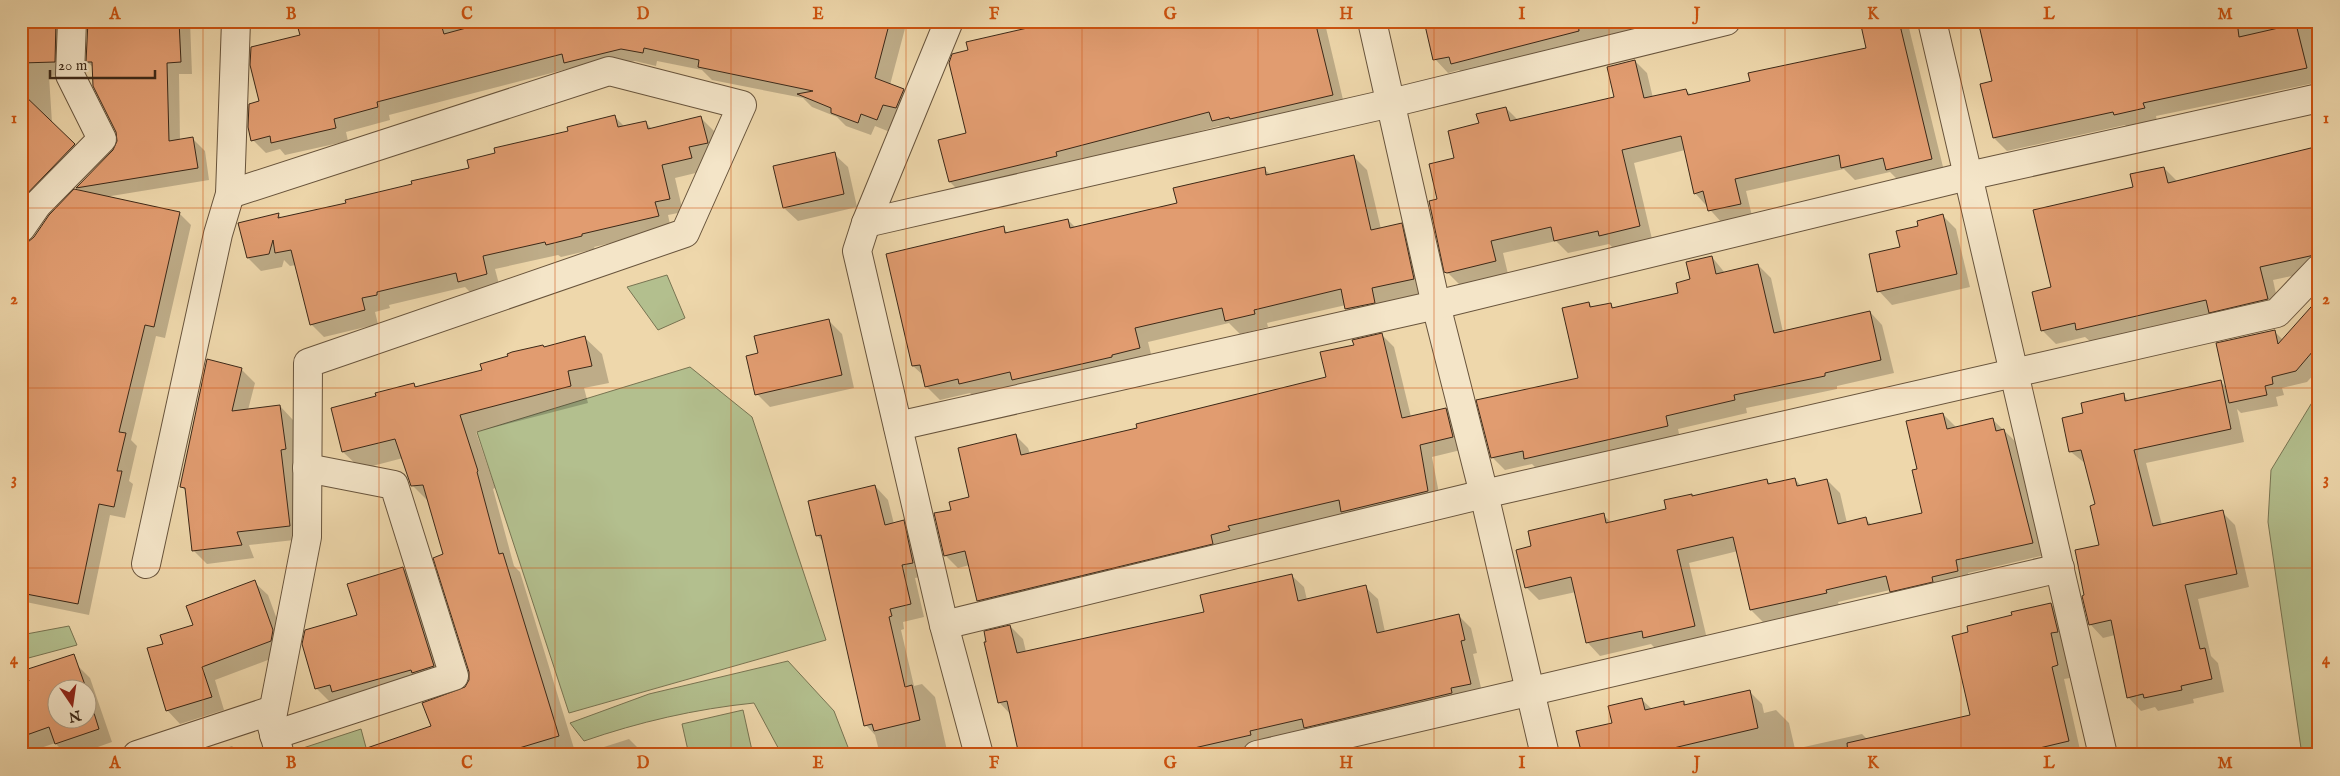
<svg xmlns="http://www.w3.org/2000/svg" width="2340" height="776" viewBox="0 0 2340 776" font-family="'IM FELL English',serif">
<rect width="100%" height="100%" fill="#eed7ab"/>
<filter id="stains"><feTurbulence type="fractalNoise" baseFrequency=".004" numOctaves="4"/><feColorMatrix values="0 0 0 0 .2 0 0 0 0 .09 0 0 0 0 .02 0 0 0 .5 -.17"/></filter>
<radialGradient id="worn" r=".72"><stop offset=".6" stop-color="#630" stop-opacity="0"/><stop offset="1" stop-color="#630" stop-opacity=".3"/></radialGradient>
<g fill="#b3bf8e" stroke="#787452">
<path d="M667,275L685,318L658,330L627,287Z"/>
<path d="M690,367L752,417L826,640L569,713L477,432Z"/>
<path d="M2319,391V755H2302L2268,522L2271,470Z"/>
<path d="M69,626L77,645L21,660V635Z"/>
<path d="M788,661L834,711L851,755H782L754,703C695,709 639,722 584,741L570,723L649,694Z"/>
<path d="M743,710L753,755H689L682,724Z"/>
<path d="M361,729L368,755H299L297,750Z"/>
</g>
<g fill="#0003" fill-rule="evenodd">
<path d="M21,21H69L68,75L49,76L52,123L88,158L35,213L21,200Z"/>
<path d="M89,21H190L192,74H179L180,141L193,139L205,151L209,180L105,197L179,213L191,225L165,338L156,336L131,440L137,446L129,481L133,484L125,518L110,515L89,615L21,601V275L31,241L50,216L81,192L77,188L114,151L119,141L94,68L87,62Z"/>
<path d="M307,21H907L890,85L903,90L916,103L890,132L875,126L871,135L846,126L837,117L812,107L803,98L712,80L702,70L657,61L656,66L635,61L579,75L571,68L389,115L390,120L346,132L348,141L285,155L280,149L266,153L253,140L261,102L301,35Z"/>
<path d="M1063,21H1330L1331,27L1326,28L1345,108L1227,134L1219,126L963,195L950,182L967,134Z"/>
<path d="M1425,21H1667L1654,24L1655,29L1465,76L1459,70L1448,73L1435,59Z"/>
<path d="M1861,21H1906L1909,28L1944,171L1900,182L1890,172L1855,180L1844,169L1746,191L1752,216L1722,223L1695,193L1685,150L1634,163L1652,239L1613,248L1609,244L1568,253L1556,241L1503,253L1508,274L1460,285L1446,271L1438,200L1456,159L1480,124L1506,108L1518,120L1615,98L1635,61L1647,73L1653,98L1686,90L1692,96L1752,82L1867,49Z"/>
<path d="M1980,21H2319V82L2156,116L2157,121L2128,128L2125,125L2007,151L1994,138V82Z"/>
<path d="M615,117L625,127L645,122L652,129L701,118L714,131L720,156L702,161L704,171L675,178L683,212L668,215L671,229L594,247L595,249L561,257L558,255L495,269L500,288L472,294L465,287L389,305L390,308L375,312L378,324L324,337L311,324L296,265L290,266L284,260L282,267L261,271L248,258L279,215L282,219L347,204L470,169Z"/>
<path d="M2319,147V270L2273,280L2280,312L2091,342L2085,337L2056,344L2042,330L2053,288L2135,188L2164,168L2178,182Z"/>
<path d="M834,154L848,167L857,207L798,221L784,208L775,167Z"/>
<path d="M1353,156L1367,170L1381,229L1401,225L1415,239L1427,292L1385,302L1388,317L1360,323L1346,309V305L1267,323L1268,327L1240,334L1229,323L1148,342L1153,362L974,397L970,393L940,400L926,386L924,376L913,366L1003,228L1009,234L1068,220L1076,228L1178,204L1264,169L1271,175Z"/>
<path d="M1943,216L1956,229L1970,287L1892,305L1879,291L1901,248L1919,227Z"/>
<path d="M1712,257L1725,273L1758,265L1771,278L1783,332L1870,312L1882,325L1894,373L1837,386V389L1746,408L1747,413L1678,429L1680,439L1539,471L1532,464L1505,470L1492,457L1579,379L1589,303L1593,308L1610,304L1615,309L1680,294Z"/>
<path d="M2319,299V369L2307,382L2282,388L2284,395L2276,397L2278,406L2241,413L2237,409L2244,442L2146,463L2162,525L2222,512L2235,525L2249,587L2198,599L2211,656L2218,663L2224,692L2193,699L2194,703L2158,711L2155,707L2141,711L2128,697L2115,635L2103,638L2090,624L2101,546L2096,505L2086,464L2071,452L2085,414L2123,395L2130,402L2220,381L2227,388L2274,331L2283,340Z"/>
<path d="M828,320L842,334L854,388L770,407L757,394L759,354Z"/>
<path d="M1382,335L1394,347L1411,417L1446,409L1459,422L1465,449L1432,457L1441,504L1346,514L1241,539L1242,543L991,613L978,600L970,565L958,568L945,555L952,511L971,498L1015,435L1028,448L1030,454L1139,429L1328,378L1355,346Z"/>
<path d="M584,337L602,354L609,383L584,388L588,403L476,432L495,488L493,489L514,566L520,572L576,755H377L432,727L466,688L470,680V672L444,555L430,503L412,485L403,458L361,469L343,452L377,397L414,384L417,388L484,371L545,348Z"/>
<path d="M241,369L255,383L248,410L280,406L293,420L298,462L303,539L249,545L254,558L207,564L193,550L187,492L182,487Z"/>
<path d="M1943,414L1957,428L1993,420L2017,443L2045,555L1968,573L1970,584L1904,604L1890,590L1838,602L1839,605L1764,623L1751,610L1738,551L1689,563L1707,639L1657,650L1651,644L1600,656L1588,643L1576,592L1539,600L1526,587L1533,547L1603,515L1612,523L1667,510L1693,497L1767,480L1771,485L1795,479L1801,486L1827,480L1840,493L1847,523L1865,519L1872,525L1923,513L1919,470Z"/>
<path d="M875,486L888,500L894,524L903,522L916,535L926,576L915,578L924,617L903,622L904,629L901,630L914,686L922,684L935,697L948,755H880L875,735L866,725L824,543L817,535Z"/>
<path d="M403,568L422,587L453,685L336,708L317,689L304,644L358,616Z"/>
<path d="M1291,575L1304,587L1307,600L1365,587L1378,599L1385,632L1458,615L1471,628L1477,653L1473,654L1483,696L1229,755H1020L1011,715L999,702L1010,626L1023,639L1026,652L1206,613Z"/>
<path d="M254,582L268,595L286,644L284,654L215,680L224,710L180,724L167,710L164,644L194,626Z"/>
<path d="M2051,604L2064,617L2070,644L2063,646L2070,678L2064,679L2081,754L1583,755L1613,724L1642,700L1652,709L1683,702L1687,705L1749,691L1762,704L1764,713L1776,710L1789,723L1795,749L1862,734L1868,740L1972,716L2013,616Z"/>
<path d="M77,665L90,678L112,742L75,755H67L55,743L21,755V685ZM58,688H88V718H58Z"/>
<path d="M629,739L645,755H579Z"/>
<path d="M232,746L241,755H206Z"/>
<path d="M1356,749L1361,755H1332Z"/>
</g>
<g fill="#e19c70" stroke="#3c2817">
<path d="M21,21H56L55,62L21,63Z"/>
<path d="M88,21H179L181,62L167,63L169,141L193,137L198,168L76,188L113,150L117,141L116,132L93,86L92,62H86Z"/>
<path d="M296,21H440L444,34L492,21H890L875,78L904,89L896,108L883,105L877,120L861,114L858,123L831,113V108L797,94L813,91L698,67L699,60L644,48L643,53L621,49L564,63L562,54L377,102L378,107L334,119L336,128L271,143L270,136L251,141L248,127L249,104L259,101L250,65L251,47L300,35Z"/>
<path d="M1058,21H1315L1333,95L1230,119L1229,117L1212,121L1209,112L1056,152L1057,156L949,182L938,140L966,133L949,63L952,54L968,50L966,42Z"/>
<path d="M1424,21H1578L1579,31L1451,64L1449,57L1433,60Z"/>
<path d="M1860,21H1899L1932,159L1886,170L1883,158L1841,168L1839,155L1735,179L1741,204L1708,211L1703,191L1694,194L1681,136L1622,150L1640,226L1599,236L1598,231L1554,241L1551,227L1491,241L1496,261L1447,273L1444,272L1429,201L1437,199L1429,164L1454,158L1448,131L1479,123L1476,114L1506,107L1510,121L1614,97L1607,67L1635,60L1644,98L1686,89L1688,95L1750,81L1748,73L1866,48Z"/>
<path d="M1978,21H2237L2239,37L2296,24L2307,68L2143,103L2145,108L2114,115L2113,112L1993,138L1980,84L1992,81Z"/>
<path d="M21,92L75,144L21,200Z"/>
<path d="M615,115L618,127L646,121L648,129L701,116L708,143L689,147L692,158L662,165L670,199L655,202L659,216L582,234V236L546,245L545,242L483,256L487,274L458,282L456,273L377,292V295L362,298L365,310L310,325L291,250L275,253L273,240L269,254L247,258L238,223L279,213L278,218L346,203L345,200L412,184L411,181L469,168L467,160L495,153L494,148L568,131L567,127Z"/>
<path d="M2319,146V254L2260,267L2268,299L2209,313L2206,300L2076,330L2075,323L2041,331L2032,292L2051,287L2033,210L2133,187L2130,174L2164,167L2168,183Z"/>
<path d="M835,152L844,194L783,208L773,166Z"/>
<path d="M1354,155L1371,230L1402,223L1414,279L1372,288L1375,303L1345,309L1341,289L1254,310L1255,314L1225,321L1222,308L1135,328L1140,348L1112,355V357L1012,380L1010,372L959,384L958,379L925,387L920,365L912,366L886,254L1004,226L1005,233L1068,219L1070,228L1177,203L1173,188L1265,167L1266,175Z"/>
<path d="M74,189L180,212L154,327L145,325L119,432L126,433L117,471H122L114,507L99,504L78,604L21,593V243L28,242L34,237L49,215Z"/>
<path d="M1943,214L1957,274L1877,292L1869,254L1900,247L1896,231L1918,226L1917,221Z"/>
<path d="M1712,256L1716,274L1758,264L1774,333L1870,311L1881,360L1825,373V376L1734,395L1735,400L1666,416L1668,426L1524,459L1523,451L1491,458L1476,400L1578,378L1562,308L1589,302L1590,307L1611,303L1612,308L1678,293L1676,283L1690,279L1686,262Z"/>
<path d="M2319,298V344L2296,371L2272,377L2273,384L2265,386L2267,395L2229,403L2216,343L2275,330L2278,344Z"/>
<path d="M829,319L842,375L755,395L746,356L758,353L754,336Z"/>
<path d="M1382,333L1402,418L1446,408L1453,437L1420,445L1428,491L1341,512L1339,500L1228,526L1230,530L1211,535L1213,544L977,601L965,551L944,556L934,513L951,510L949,502L969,497L958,448L1016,434L1021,455L1137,428L1136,424L1326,377L1320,352L1354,345L1352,340Z"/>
<path d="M585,336L592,366L568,371L571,386L460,415L478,471L477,472L499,554L503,553L559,736L496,755H362L361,750L431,726L422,703L465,687L469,680V672L433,558L443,554L423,485L411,486L395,439L342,452L331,408L376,396L375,393L414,383L415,387L482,370L480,364L508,356L507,354L512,352L543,345L544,347Z"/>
<path d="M207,359L242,368L232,411L280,405L286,449L281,450L290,526L237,532L242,545L192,551L185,488L180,487Z"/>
<path d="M2221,380L2231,429L2134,450L2153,526L2223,510L2237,574L2185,585L2200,649L2205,648L2212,679L2181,686L2182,690L2144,698L2143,694L2127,698L2111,620L2089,625L2082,596L2084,595L2075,550L2099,545L2090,506L2095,504L2081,450L2069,452L2062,418L2083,413L2081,403L2124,393L2125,401Z"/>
<path d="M1943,413L1947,429L1993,418L1996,431L2004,429L2033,543L1956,560L1958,571L1932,577L1933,582L1890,592L1886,576L1826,590L1827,593L1750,610L1733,537L1677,550L1695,626L1643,638L1642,631L1586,643L1571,577L1525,588L1516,550L1531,546L1528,531L1604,513L1606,523L1666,509L1664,500L1692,494V496L1767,479L1768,484L1795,478L1797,486L1827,479L1838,524L1866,517L1868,525L1922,513L1912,470L1917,469L1906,421Z"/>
<path d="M875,485L885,525L904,520L913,563L902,565L911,604L890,609L892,616L889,617L905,687L912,685L920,720L874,731L872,724L864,726L821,535L816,536L808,501Z"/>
<path d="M403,567L434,666L412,673L411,670L332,692L330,685L315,689L302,644L305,630L357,615L347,584Z"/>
<path d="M1292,574L1298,601L1366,585L1377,633L1459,614L1465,640L1461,641L1471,684L1451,688L1452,693L1304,728L1302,719L1250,731L1251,735L1181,751L1182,755H1019L1007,701L998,703L984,642H986L984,631L1010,625L1017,653L1204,612L1200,595Z"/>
<path d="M255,580L273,630L271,641L202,667L212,697L166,711L147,648L163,644L160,635L193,625L186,606Z"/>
<path d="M2051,603L2058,632L2051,633L2058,665L2052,667L2069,741L2010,755H1848L1847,743L1970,715L1952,636L1968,632L1967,626L2012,615L2011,612Z"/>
<path d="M74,654L86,688H58V718H88V694L99,729L55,744L49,727L21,737V683L29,681L25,670Z"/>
<path d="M1750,690L1758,728L1644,755H1582L1576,731L1612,723L1608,706L1642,698L1645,710L1684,701V705Z"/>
</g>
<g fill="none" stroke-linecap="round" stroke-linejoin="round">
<g stroke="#68543c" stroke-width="30">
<g id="street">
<path d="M949,21L866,223L857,251L944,625L979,755"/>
<path d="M1372,21L1436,305L1484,494L1545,755"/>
<path d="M1932,21L2103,755"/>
<path d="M230,194L609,71L742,105L685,233L308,363L307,537L271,723L280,755"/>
<path d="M866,223L1391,103L1726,21"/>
<path d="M21,228L37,205L102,139L70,75L72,21"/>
<path d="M898,426L1436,305L1968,176L2319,98"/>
<path d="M146,564L218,234L230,194L236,21"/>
<path d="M944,625L1484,494L2277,313L2319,269"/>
<path d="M274,735L454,676L394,485L307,468"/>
<path d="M137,755L273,710"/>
<path d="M1257,755L2060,568"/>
</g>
</g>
<use href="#street" stroke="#f4e5c8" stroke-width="28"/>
</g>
<path fill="none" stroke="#ce520e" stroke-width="1" stroke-opacity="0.55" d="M203,21V755M379,21V755M555,21V755M731,21V755M906,21V755M1082,21V755M1258,21V755M1434,21V755M1609,21V755M1785,21V755M1961,21V755M2137,21V755M21,208H2319M21,388H2319M21,568H2319"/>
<rect width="2340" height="776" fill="none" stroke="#eed7ab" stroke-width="55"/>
<g transform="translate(72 704) rotate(167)"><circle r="24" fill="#f4e5c8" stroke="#aa9981"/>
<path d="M0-4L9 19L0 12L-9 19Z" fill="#8f2418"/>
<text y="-8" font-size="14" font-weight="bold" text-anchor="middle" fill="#3c2817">N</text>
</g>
<path d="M50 70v8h105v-8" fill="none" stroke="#3c2817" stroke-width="2.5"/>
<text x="58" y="70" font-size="15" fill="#3c2817" stroke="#f4e5c8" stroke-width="4" paint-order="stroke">20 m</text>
<rect x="28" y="28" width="2284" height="720" fill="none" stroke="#ce520e" stroke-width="2"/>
<g font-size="16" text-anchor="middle" font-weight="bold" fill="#ce520e">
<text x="115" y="19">A</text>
<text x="291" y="19">B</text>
<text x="467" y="19">C</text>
<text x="643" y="19">D</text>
<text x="818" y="19">E</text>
<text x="994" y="19">F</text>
<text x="1170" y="19">G</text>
<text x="1346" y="19">H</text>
<text x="1522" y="19">I</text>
<text x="1697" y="19">J</text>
<text x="1873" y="19">K</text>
<text x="2049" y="19">L</text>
<text x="2225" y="19">M</text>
<text x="14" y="123">1</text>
<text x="2326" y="123">1</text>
<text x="14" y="304">2</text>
<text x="2326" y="304">2</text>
<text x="14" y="484">3</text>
<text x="2326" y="484">3</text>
<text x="14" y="664">4</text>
<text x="2326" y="664">4</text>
<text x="115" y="768">A</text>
<text x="291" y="768">B</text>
<text x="467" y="768">C</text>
<text x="643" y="768">D</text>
<text x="818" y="768">E</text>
<text x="994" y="768">F</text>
<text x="1170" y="768">G</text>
<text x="1346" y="768">H</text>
<text x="1522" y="768">I</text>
<text x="1697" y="768">J</text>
<text x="1873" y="768">K</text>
<text x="2049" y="768">L</text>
<text x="2225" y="768">M</text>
</g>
<rect width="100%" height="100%" filter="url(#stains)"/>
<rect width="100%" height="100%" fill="url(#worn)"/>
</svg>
